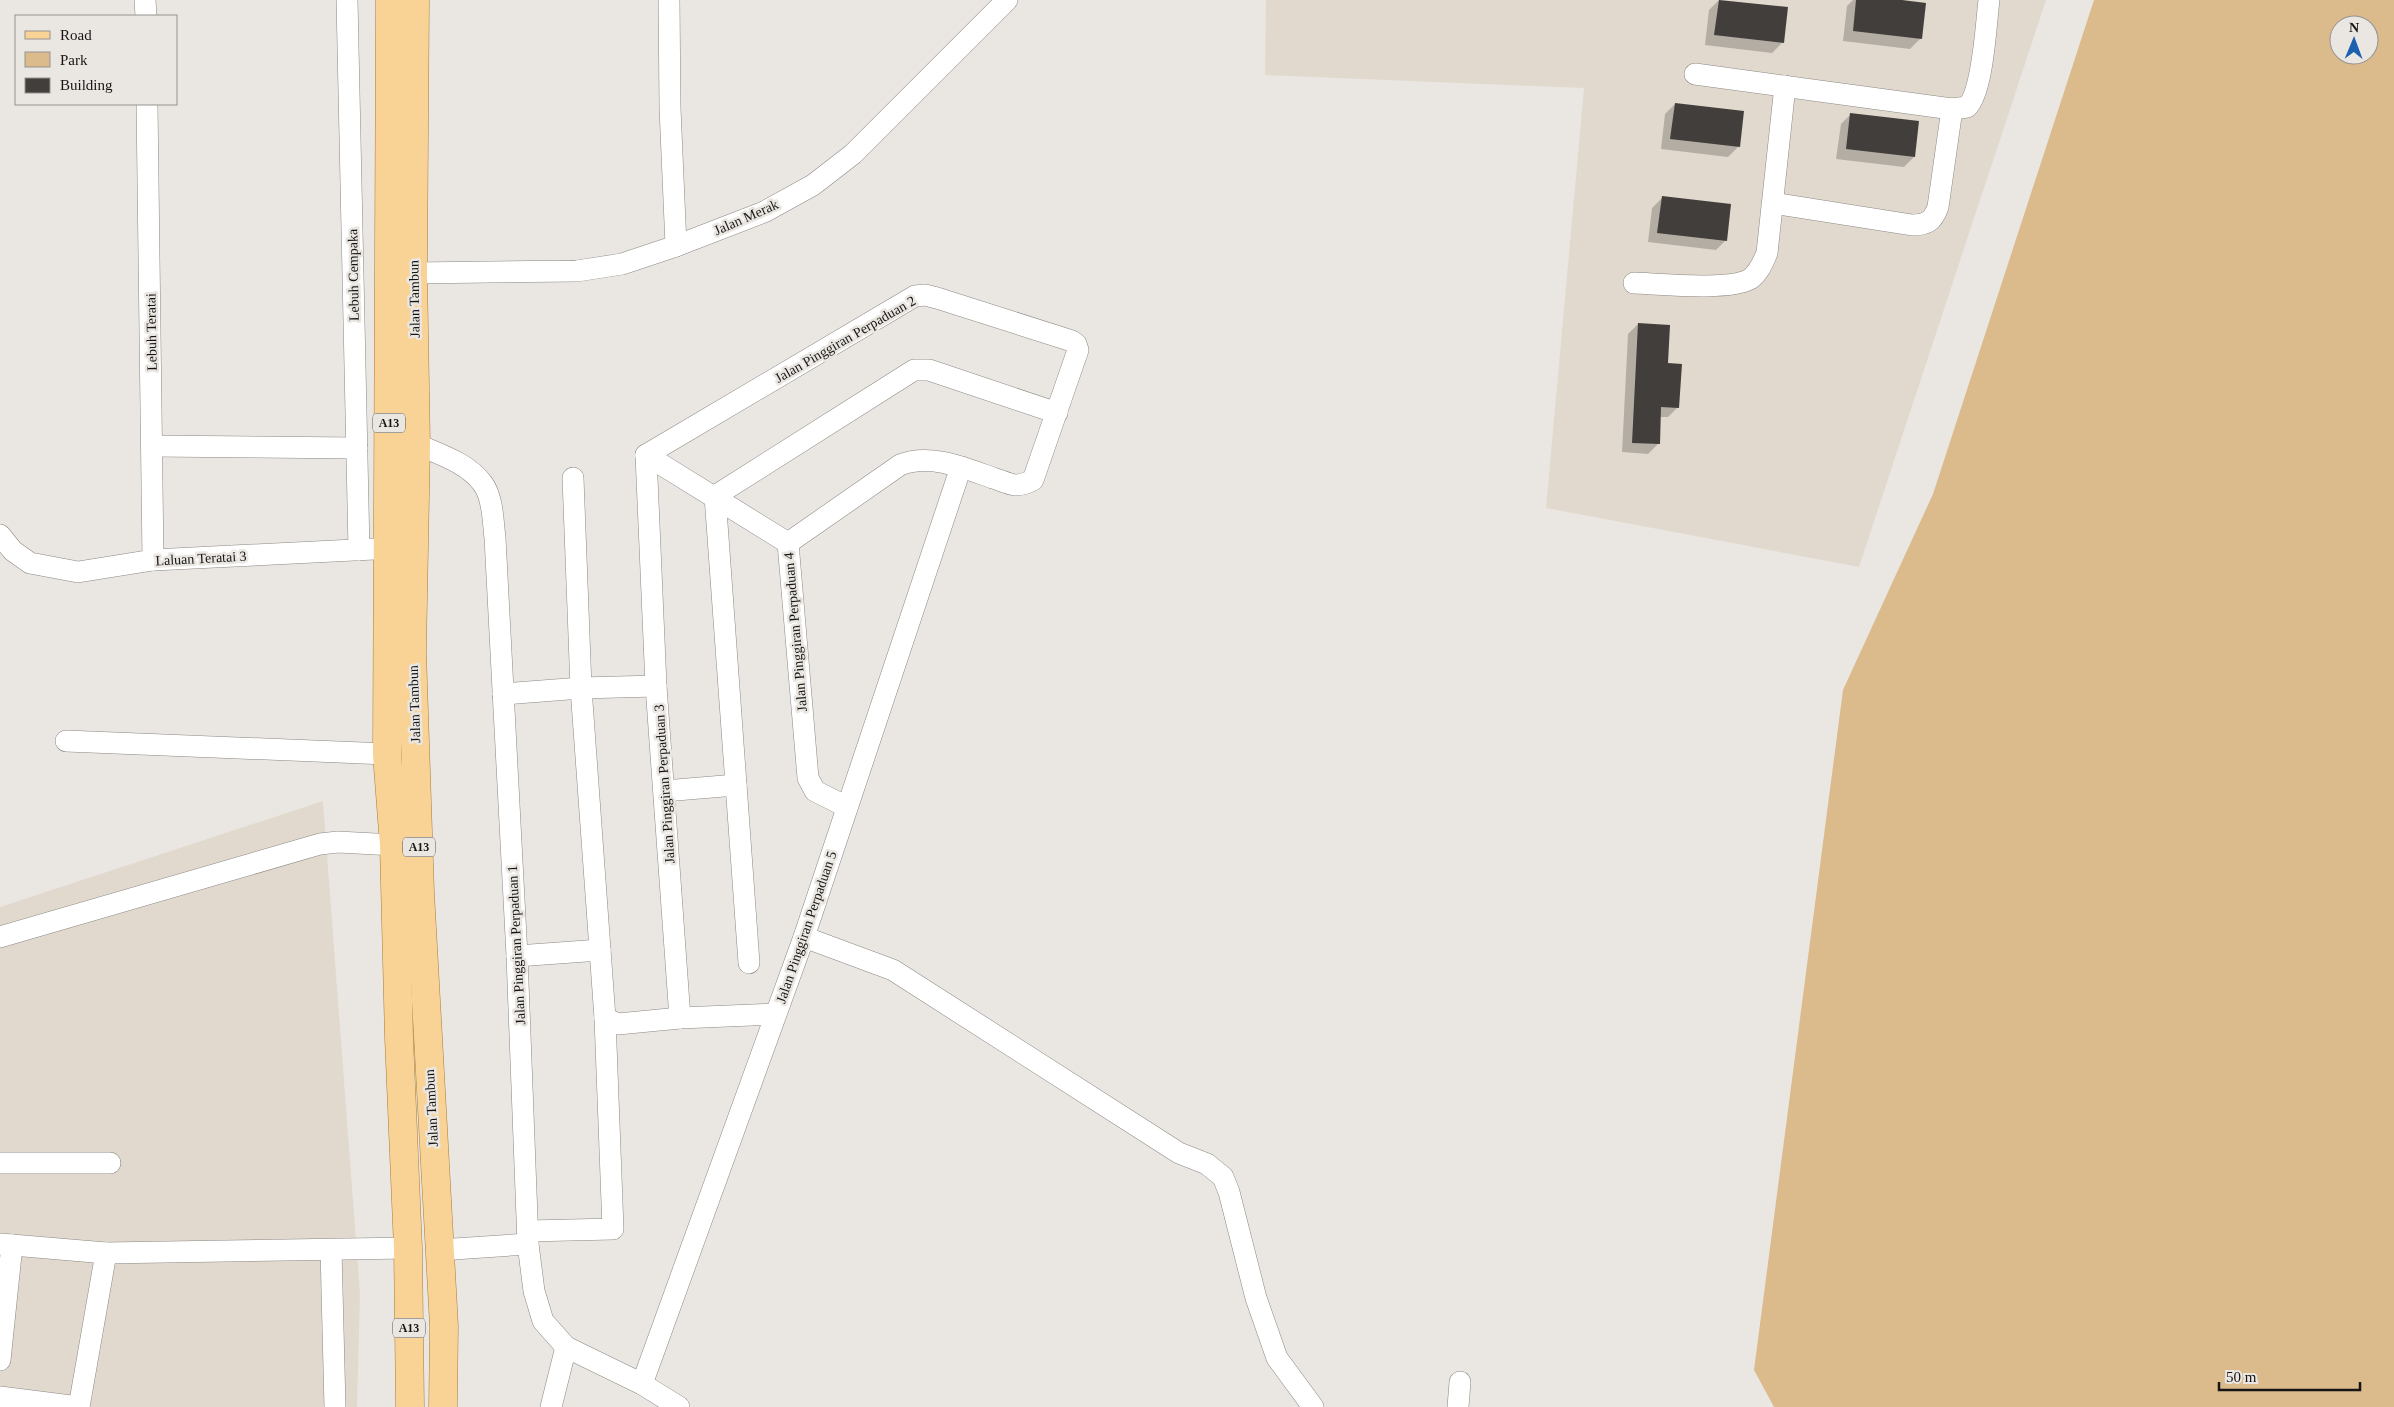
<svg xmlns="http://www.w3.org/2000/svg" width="2394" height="1407" viewBox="0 0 2394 1407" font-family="Georgia,serif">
<rect width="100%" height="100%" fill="#eae7e2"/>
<g fill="#e1d9ce">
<path d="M1266,0H2046L1859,567L1546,508L1584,88L1265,75Z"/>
<path d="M323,801L360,1294L357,1407H0V907Z"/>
</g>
<path fill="#dbba8c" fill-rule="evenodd" d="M2094,0H2394V1407H1774L1754,1370L1843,690L1933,494ZM2339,25H2369V55H2339Z"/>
<g fill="#0003">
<path d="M1719,0L1782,43L1772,53L1705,45L1709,10Z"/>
<path d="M1853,0H1891L1920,39L1910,49L1843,41L1847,6Z"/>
<path d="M1675,104L1738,147L1728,157L1661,149L1665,114Z"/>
<path d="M1851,114L1914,157L1904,167L1836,159L1841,124Z"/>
<path d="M1662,198L1726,240L1716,250L1648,242L1652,208Z"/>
<path d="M1638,324L1666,364L1678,407L1668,417H1660L1658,444L1648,454L1622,452L1628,334Z"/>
</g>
<g fill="#413e3b">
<path d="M1719,0L1788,7L1784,43L1714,35Z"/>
<path d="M1856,0H1902L1926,3L1922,39L1853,31Z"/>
<path d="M1675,103L1744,111L1740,147L1670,139Z"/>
<path d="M1850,113L1919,121L1915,157L1846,149Z"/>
<path d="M1662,196L1731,204L1727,241L1657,233Z"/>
<path d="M1638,323L1670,325L1668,363L1682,364L1679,408L1661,407L1660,444L1632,443Z"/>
</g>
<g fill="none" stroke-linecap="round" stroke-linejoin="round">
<g stroke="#8b8884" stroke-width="22">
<g id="minor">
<path d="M145,0L146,16"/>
<path d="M347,0L359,550"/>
<path d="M669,0L670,108L676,246"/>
<path d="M1695,74L1952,109L1967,107C1983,92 1986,24 1989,0"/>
<path d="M147,104L153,560"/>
<path d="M1773,203L1912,225C1927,225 1933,221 1938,207L1952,109"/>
<path d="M413,273L577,271L622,264L676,246L764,212L813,185L853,154L1007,0"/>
<path d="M1634,283C1661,284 1729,291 1750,279C1759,273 1763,262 1767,253L1785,86"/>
<path d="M416,444C439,454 468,463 483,484C493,498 493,522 495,538L517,956L528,1244L534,1291L543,1321L566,1347L642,1384L679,1407"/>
<path d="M152,446L357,448"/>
<path d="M646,455L915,296L925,295L937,298L1072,341L1076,344L1078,350L1033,480C1027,483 1023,485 1015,485C1008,484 1000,480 993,478C964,468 930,453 900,465L788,543L808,778L815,791L847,807"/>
<path d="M646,455L656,686L680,1018L775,1014"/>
<path d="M646,455L788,543"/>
<path d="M0,535L13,551L30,563L78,572L153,560L374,549"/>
<path d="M503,694L581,688L656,686"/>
<path d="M66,741L387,754"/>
<path d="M664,791L736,785"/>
<path d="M0,937L320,844L338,842L394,845"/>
<path d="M804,937L893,970L1179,1153L1207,1164L1223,1177L1229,1192L1256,1298L1277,1358L1313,1407"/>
<path d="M517,956L600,950"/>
<path d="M749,963L715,496L914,370H929L1057,413"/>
<path d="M605,1018L618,1024L680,1018"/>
<path d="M0,1163H110"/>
<path d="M528,1231L613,1229L605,1018L581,688L573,478"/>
<path d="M0,1244L106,1253L408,1248"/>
<path d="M331,1250L335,1407"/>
<path d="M439,1250L528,1244"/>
<path d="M0,1360L12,1245"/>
<path d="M642,1384L804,937L961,467"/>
<path d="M0,1397L79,1407"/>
<path d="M79,1407L106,1253"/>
<path d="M551,1407L566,1347"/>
<path d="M1458,1407L1460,1382"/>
</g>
</g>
<g stroke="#a77c3a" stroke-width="29">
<g id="major">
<path d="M390,0L387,754L394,845L399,1038L408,1248L410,1407"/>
<path d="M415,0L413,273L416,444L412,652L420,892L444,1326L443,1407"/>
</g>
</g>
<use href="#minor" stroke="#fff" stroke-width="21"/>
<use href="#major" stroke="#f9d295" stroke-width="28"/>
</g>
<g text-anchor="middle" stroke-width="5" stroke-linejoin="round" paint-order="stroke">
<g fill="#eae7e2" stroke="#565452" stroke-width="1">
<rect x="373" y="413.5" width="32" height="19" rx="4"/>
<rect x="403" y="837.5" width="32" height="19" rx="4"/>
<rect x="393" y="1318.5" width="32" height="19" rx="4"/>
</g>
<g font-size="12" font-weight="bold" fill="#171514">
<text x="389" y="427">A13</text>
<text x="419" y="851">A13</text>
<text x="409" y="1332">A13</text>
</g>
<g font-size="14" fill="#171514" stroke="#eae7e2">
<text transform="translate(746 217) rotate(-24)" y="5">Jalan Merak</text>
<text transform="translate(353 275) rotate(-91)" y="5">Lebuh Cempaka</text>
<text transform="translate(414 299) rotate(-91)" y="5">Jalan Tambun</text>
<text transform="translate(151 332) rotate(-91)" y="5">Lebuh Teratai</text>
<text transform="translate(845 339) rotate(-30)" y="5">Jalan Pinggiran Perpaduan 2</text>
<text transform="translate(201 558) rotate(-3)" y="5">Laluan Teratai 3</text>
<text transform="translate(795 632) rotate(-95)" y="5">Jalan Pinggiran Perpaduan 4</text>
<text transform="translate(414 704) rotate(-92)" y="5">Jalan Tambun</text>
<text transform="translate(664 784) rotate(-94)" y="5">Jalan Pinggiran Perpaduan 3</text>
<text transform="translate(806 927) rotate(-71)" y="5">Jalan Pinggiran Perpaduan 5</text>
<text transform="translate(516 945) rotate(-93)" y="5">Jalan Pinggiran Perpaduan 1</text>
<text transform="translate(431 1108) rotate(-93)" y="5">Jalan Tambun</text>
</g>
</g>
<rect x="15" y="15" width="162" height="90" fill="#eae7e2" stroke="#969390"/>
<rect x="25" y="31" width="25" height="8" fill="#f9d295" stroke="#969390"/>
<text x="60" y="40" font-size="15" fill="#171514">Road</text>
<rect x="25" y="52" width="25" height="15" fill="#dbba8c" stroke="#969390"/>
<text x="60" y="65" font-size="15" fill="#171514">Park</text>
<rect x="25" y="78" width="25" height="15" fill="#413e3b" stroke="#969390"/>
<text x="60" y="90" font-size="15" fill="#171514">Building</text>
<g transform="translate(2354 40) rotate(1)"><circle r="24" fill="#eae7e2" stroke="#969390"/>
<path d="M0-4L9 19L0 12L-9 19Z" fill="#1c60b0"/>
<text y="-8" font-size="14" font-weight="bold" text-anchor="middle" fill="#171514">N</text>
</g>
<path d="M2219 1382v8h141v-8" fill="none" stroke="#171514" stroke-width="2.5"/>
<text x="2226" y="1382" font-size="15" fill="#171514" stroke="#eae7e2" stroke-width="4" paint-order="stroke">50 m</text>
</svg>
